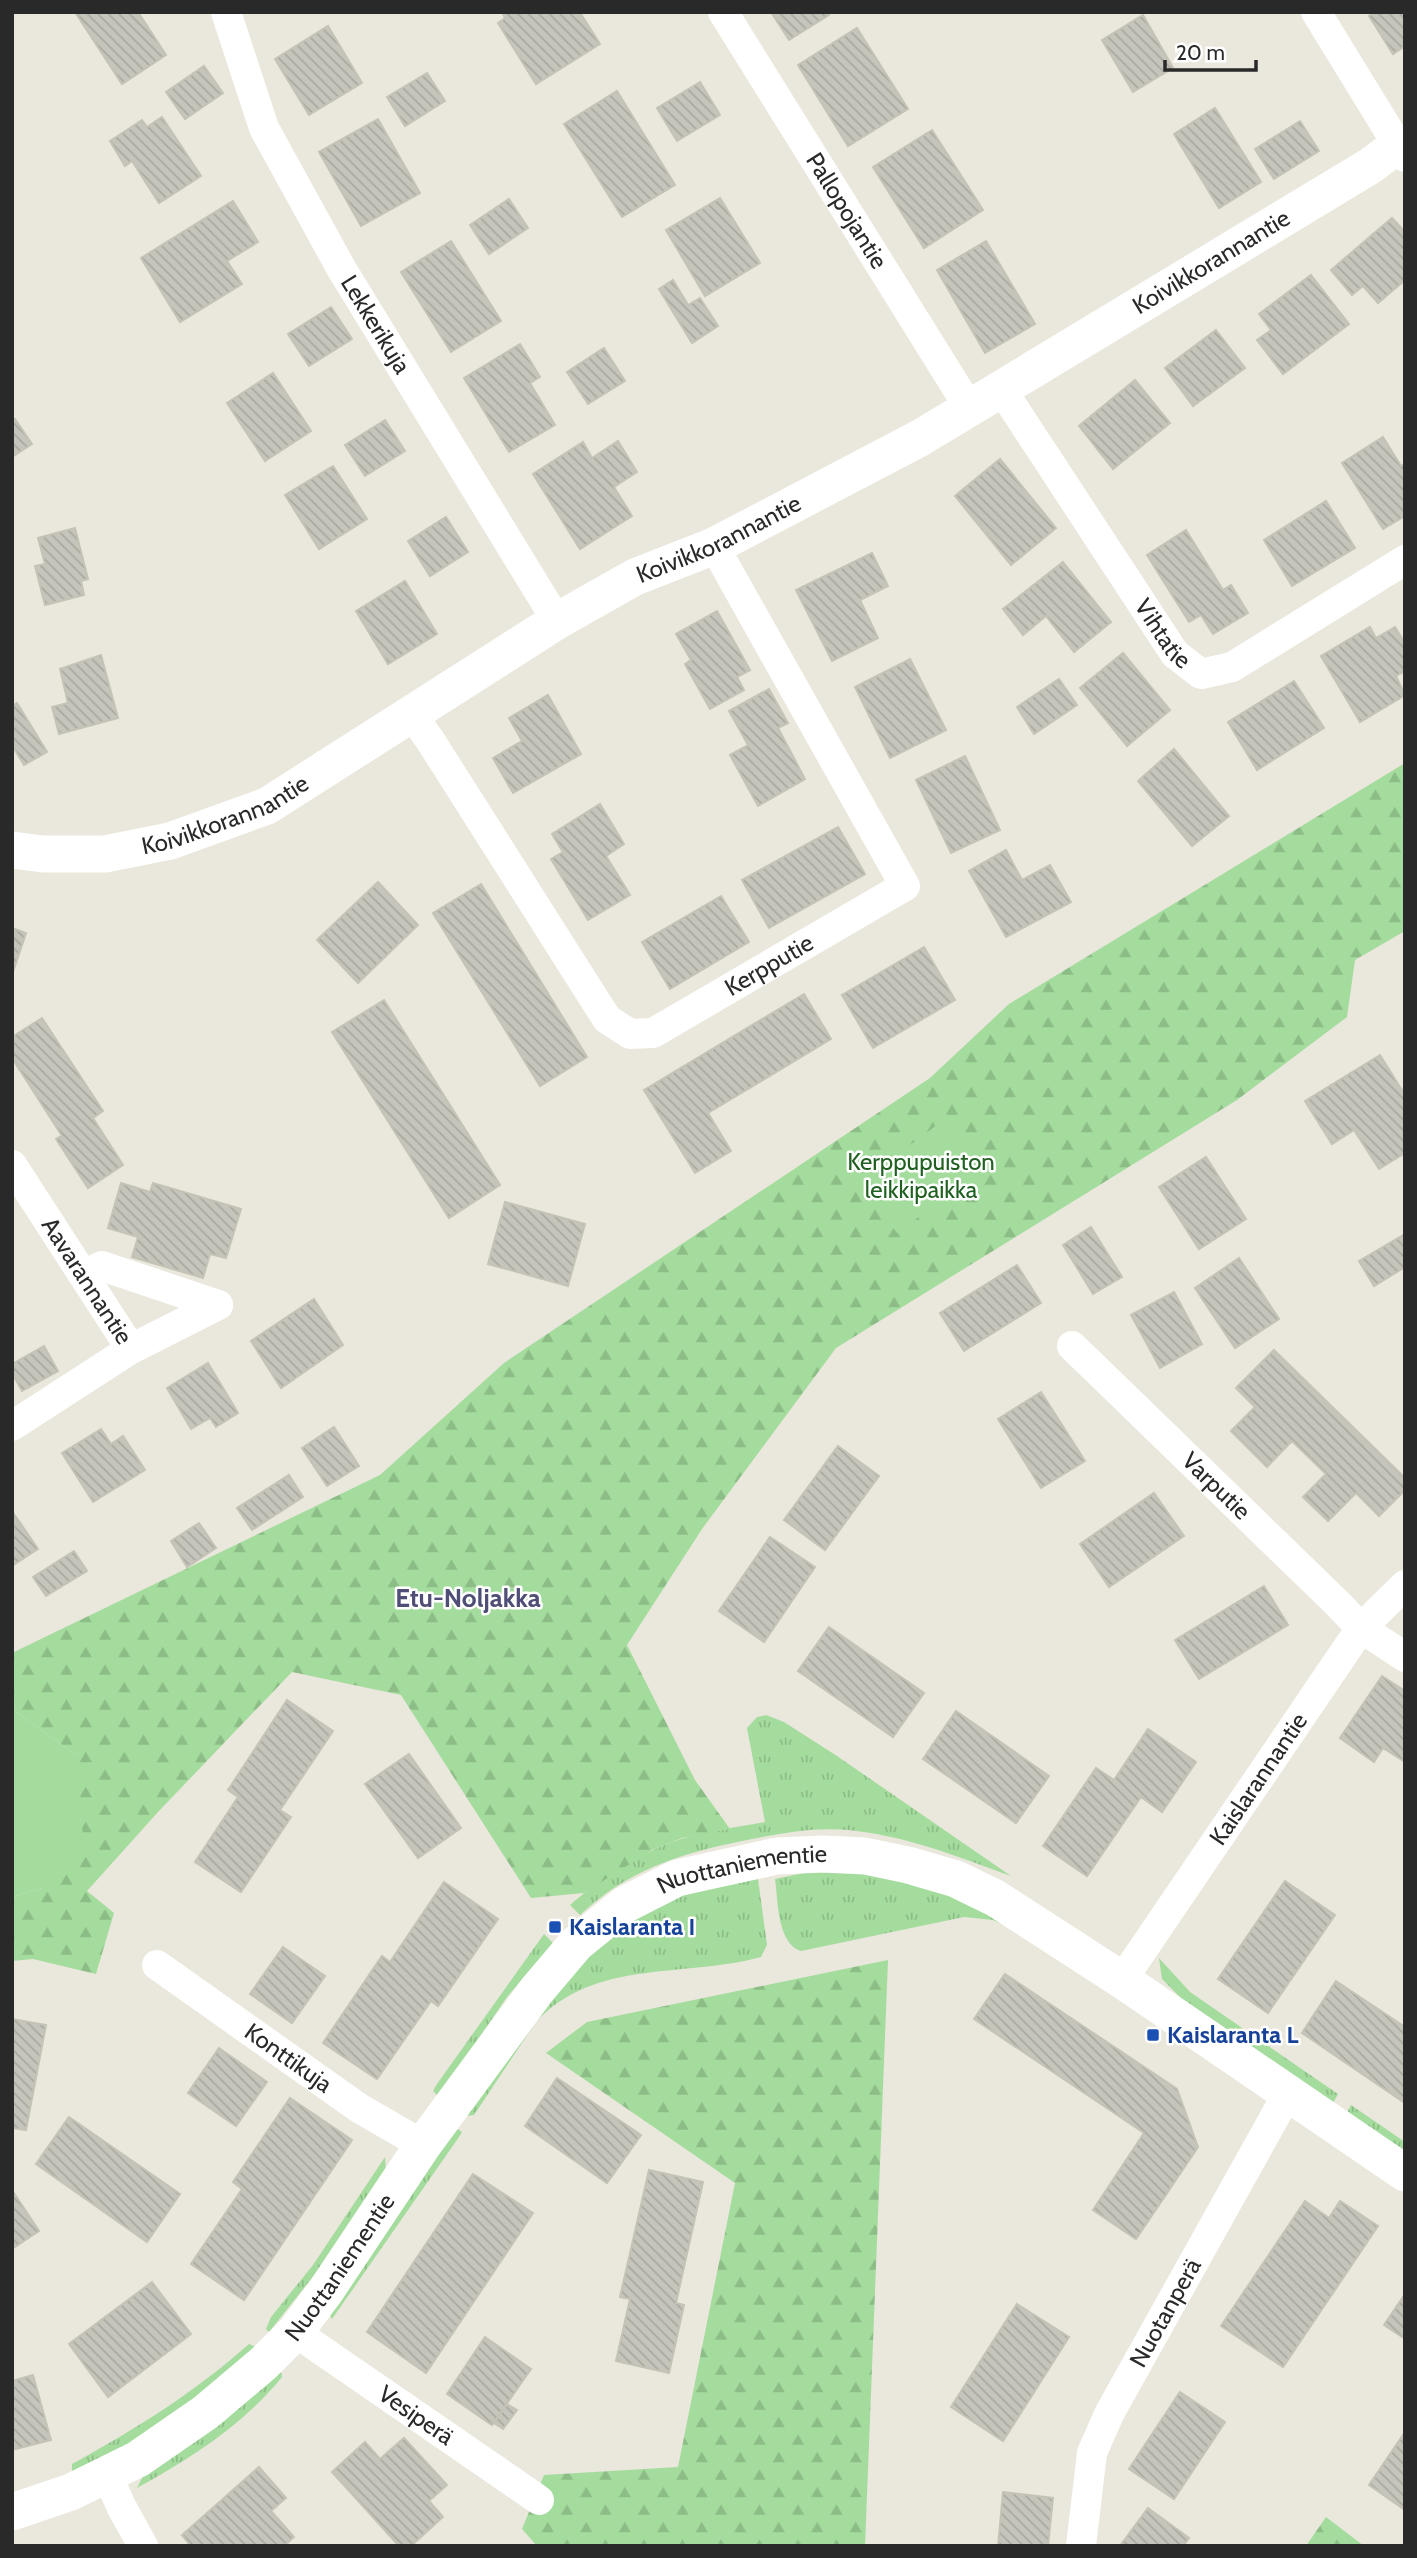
<svg xmlns="http://www.w3.org/2000/svg" width="1417" height="2558" viewBox="0 0 1417 2558" font-family="Cabin,sans-serif">
<defs>
<pattern id="grass-tufts" width="24" height="20" patternUnits="userSpaceOnUse" patternTransform="scale(1.75)"><rect width="24" height="20" fill="#a4dc9d"/><path d="M3 7l-1-3M5 7V3M7 7l1-3M15 17l-1-3M17 17v-4M19 17l1-3" fill="none" stroke="#8dbd87"/></pattern>
<pattern id="forest-firs" width="22" height="20" patternUnits="userSpaceOnUse" patternTransform="scale(1.75)"><rect width="22" height="20" fill="#a4dc9d"/><path d="M5 1l3.5 6h-7zM16 11l3.5 6h-7z" fill="#8dbd87"/></pattern>
<pattern id="building-back-hatch" width="6" height="6" patternUnits="userSpaceOnUse" patternTransform="scale(1.75)"><rect width="6" height="6" fill="#c6c5bb"/><path d="M-1 5l2 2M0 0l6 6M5-1l2 2" fill="none" stroke="#aaa9a1"/></pattern>
</defs>
<rect width="100%" height="100%" fill="#eae7dc"/>
<g fill="url(#grass-tufts)">
<path d="M766,1715L784,1722L837,1756L1011,1876C959,1857 904,1835 848,1830C811,1827 778,1834 742,1841C679,1854 628,1870 580,1915L570,1905C601,1878 641,1852 681,1839C708,1830 738,1827 765,1822L747,1728L757,1717Z"/>
<path d="M818,1870L890,1876L952,1890L1010,1928L993,1920L964,1917L801,1951C777,1944 778,1899 775,1879Z"/>
<path d="M758,1879L767,1945L761,1957C686,1978 595,1958 536,2022L474,2115L467,2116L532,2015L588,1955L654,1904L706,1886Z"/>
<path d="M544,1934L553,1943L507,1997L439,2097L433,2091L437,2084Z"/>
<path d="M1159,1958L1190,1992L1338,2094L1333,2103L1181,1998L1162,1979Z"/>
<path d="M1351,2105L1405,2142V2153L1347,2113Z"/>
<path d="M455,2127L462,2132L459,2137L332,2319L329,2314Z"/>
<path d="M385,2157L386,2174L319,2269L269,2332L266,2329L271,2317L313,2265Z"/>
<path d="M249,2344L256,2347L223,2380L134,2442L72,2472V2464C136,2429 195,2392 249,2344Z"/>
<path d="M280,2367L282,2377C243,2425 191,2458 137,2488L146,2470Z"/>
</g>
<g fill="url(#forest-firs)">
<path d="M1405,763V931L1355,960L1347,1017L1237,1100L836,1348L702,1529L627,1645L695,1780L730,1829L682,1838L652,1850L584,1893L531,1898L401,1695L292,1672L158,1812L87,1891L114,1913L96,1974L33,1959L12,1961V1897L43,1888L78,1756L12,1709V1653L380,1475L504,1363L930,1078L1009,1004Z"/>
<path d="M888,1960L865,2546H537L522,2529L544,2475L678,2467L735,2183L546,2053L587,2022Z"/>
<path d="M1326,2517L1364,2546H1306Z"/>
</g>
<g fill="#a4dc9d">
<path d="M945,1119L983,1169L897,1233L859,1183Z"/>
<path d="M12,1709L78,1756L83,1842L43,1888L12,1897Z"/>
</g>
<g fill="url(#building-back-hatch)" stroke="#c5c3b6" stroke-width="2">
<path d="M75,12H138L166,55L122,84Z"/>
<path d="M502,12H584L581,14L600,44L536,84L498,23L505,18Z"/>
<path d="M771,12H827L829,15L789,40Z"/>
<path d="M1374,12H1405V46L1393,54L1369,16Z"/>
<path d="M1143,15L1173,68L1133,92L1102,40Z"/>
<path d="M328,26L362,83L309,115L275,59Z"/>
<path d="M857,28L908,109L848,146L798,65Z"/>
<path d="M204,66L223,93L185,119L166,92Z"/>
<path d="M427,73L445,101L405,126L387,97Z"/>
<path d="M700,82L720,115L677,141L657,108Z"/>
<path d="M617,91L675,185L622,217L564,124Z"/>
<path d="M1215,108L1261,182L1219,208L1174,134Z"/>
<path d="M162,117L201,176L159,203L132,161L125,166L110,141L142,120L147,127Z"/>
<path d="M378,119L420,193L361,226L319,152Z"/>
<path d="M1300,121L1319,151L1274,179L1255,149Z"/>
<path d="M932,130L983,210L924,248L873,167Z"/>
<path d="M720,198L760,263L705,296L666,230Z"/>
<path d="M509,199L528,228L489,254L470,225Z"/>
<path d="M233,201L258,242L227,261L242,284L180,322L141,258Z"/>
<path d="M1392,218L1405,232V280L1378,303L1363,286L1352,295L1331,270Z"/>
<path d="M451,241L501,321L451,352L401,272Z"/>
<path d="M986,241L1035,324L985,353L937,270Z"/>
<path d="M1311,275L1349,324L1283,374L1257,340L1271,330L1259,314Z"/>
<path d="M673,280L688,305L700,298L718,326L692,343L659,289Z"/>
<path d="M331,307L352,339L309,366L288,334Z"/>
<path d="M1216,330L1245,368L1193,406L1165,368Z"/>
<path d="M520,344L540,377L530,383L555,425L509,452L464,378Z"/>
<path d="M604,348L625,381L588,404L567,372Z"/>
<path d="M273,373L311,431L265,461L227,403Z"/>
<path d="M1135,380L1170,423L1113,469L1079,426Z"/>
<path d="M15,419L32,444L12,457V420Z"/>
<path d="M385,420L405,451L365,476L345,445Z"/>
<path d="M1383,437L1401,466L1405,464V516L1383,529L1342,463Z"/>
<path d="M618,441L637,472L614,487L632,516L580,549L533,474L583,442L592,458Z"/>
<path d="M1000,459L1056,528L1011,565L955,496Z"/>
<path d="M333,466L367,519L319,549L285,495Z"/>
<path d="M1326,501L1355,548L1292,586L1264,540Z"/>
<path d="M446,517L468,552L430,576L408,541Z"/>
<path d="M75,528L88,579L81,581L84,595L45,605L35,566L45,564L38,538Z"/>
<path d="M1186,530L1223,590L1231,585L1248,613L1213,634L1201,615L1189,622L1147,555Z"/>
<path d="M872,553L888,586L860,600L878,638L832,661L796,590Z"/>
<path d="M1063,562L1111,622L1074,652L1046,616L1023,635L1003,609Z"/>
<path d="M405,581L437,634L388,664L356,611Z"/>
<path d="M717,611L750,670L737,677L744,690L710,709L685,664L691,660L676,634Z"/>
<path d="M1370,627L1376,638L1395,627L1405,643V671L1396,676L1405,695L1360,722L1321,656Z"/>
<path d="M1123,653L1170,710L1127,746L1080,688Z"/>
<path d="M101,655L118,718L59,734L52,707L68,703L60,669Z"/>
<path d="M910,659L946,730L890,758L855,687Z"/>
<path d="M1059,679L1077,705L1034,734L1017,707Z"/>
<path d="M1294,681L1324,728L1257,770L1228,722Z"/>
<path d="M769,689L788,723L778,728L805,779L758,806L730,755L748,745L729,711Z"/>
<path d="M548,695L581,754L513,793L493,758L522,741L509,718Z"/>
<path d="M17,703L47,752L24,765L12,745V706Z"/>
<path d="M1174,749L1229,816L1192,846L1138,781Z"/>
<path d="M965,756L1000,830L951,853L916,780Z"/>
<path d="M600,804L624,844L606,856L630,895L588,920L551,859L563,852L552,834Z"/>
<path d="M838,827L865,874L769,928L742,880Z"/>
<path d="M1006,850L1022,880L1050,865L1071,902L1006,937L969,871Z"/>
<path d="M378,882L418,925L358,983L317,940Z"/>
<path d="M481,884L587,1057L540,1086L433,913Z"/>
<path d="M721,896L749,942L670,989L642,942Z"/>
<path d="M12,928L26,933L12,975Z"/>
<path d="M924,947L955,1000L873,1048L842,995Z"/>
<path d="M804,994L831,1039L708,1113L731,1151L695,1173L644,1090Z"/>
<path d="M384,1000L500,1185L449,1218L332,1032Z"/>
<path d="M42,1018L103,1111L93,1118L123,1165L88,1188L56,1139L62,1136L12,1058V1037Z"/>
<path d="M1380,1055L1405,1095V1153L1379,1169L1354,1130L1332,1144L1305,1101Z"/>
<path d="M1206,1157L1246,1219L1199,1249L1159,1187Z"/>
<path d="M121,1183L150,1192L153,1183L241,1209L226,1258L210,1254L203,1278L132,1257L138,1237L108,1228Z"/>
<path d="M505,1202L585,1224L568,1286L488,1264Z"/>
<path d="M1091,1227L1122,1277L1093,1294L1063,1245Z"/>
<path d="M1405,1234V1267L1374,1286L1359,1261Z"/>
<path d="M1239,1258L1279,1319L1235,1348L1195,1288Z"/>
<path d="M1017,1265L1041,1303L964,1351L940,1313Z"/>
<path d="M1174,1292L1202,1344L1160,1368L1131,1315Z"/>
<path d="M314,1299L343,1345L281,1388L251,1341Z"/>
<path d="M44,1346L58,1371L22,1391L12,1373V1364Z"/>
<path d="M1274,1350L1405,1478V1490L1379,1516L1356,1493L1328,1521L1303,1497L1326,1474L1292,1441L1267,1467L1231,1431L1255,1407L1236,1388Z"/>
<path d="M208,1363L238,1413L216,1427L210,1418L191,1429L167,1388Z"/>
<path d="M1041,1392L1085,1461L1041,1488L998,1419Z"/>
<path d="M334,1427L359,1466L327,1486L302,1448Z"/>
<path d="M101,1429L111,1444L123,1436L145,1470L93,1502L62,1453Z"/>
<path d="M838,1446L879,1476L825,1550L784,1520Z"/>
<path d="M289,1475L303,1497L252,1530L237,1508Z"/>
<path d="M1154,1493L1184,1536L1109,1587L1080,1544Z"/>
<path d="M12,1511L38,1549L12,1566Z"/>
<path d="M199,1523L216,1548L187,1567L171,1541Z"/>
<path d="M770,1537L815,1567L764,1642L719,1611Z"/>
<path d="M74,1551L87,1571L46,1596L33,1577Z"/>
<path d="M1264,1586L1288,1625L1199,1679L1175,1640Z"/>
<path d="M829,1627L924,1693L893,1737L798,1671Z"/>
<path d="M1382,1676L1405,1691V1762L1383,1748L1374,1762L1340,1738Z"/>
<path d="M287,1700L333,1731L280,1810L291,1817L241,1892L195,1862L238,1797L228,1790Z"/>
<path d="M956,1711L1049,1776L1016,1823L923,1759Z"/>
<path d="M1148,1729L1196,1762L1162,1812L1141,1797L1087,1876L1043,1846L1096,1768L1114,1780Z"/>
<path d="M409,1754L461,1828L418,1858L365,1784Z"/>
<path d="M1285,1881L1335,1915L1268,2013L1218,1979Z"/>
<path d="M444,1882L498,1919L438,2006L431,2001L377,2079L323,2043L382,1956L390,1962Z"/>
<path d="M283,1947L325,1976L292,2023L250,1994Z"/>
<path d="M1005,1974L1177,2089L1198,2147L1136,2239L1093,2210L1144,2133L974,2019Z"/>
<path d="M1336,1981L1405,2027V2103L1302,2033Z"/>
<path d="M12,2019L46,2025L26,2130L12,2128Z"/>
<path d="M219,2048L267,2082L236,2126L188,2093Z"/>
<path d="M557,2078L641,2135L607,2183L525,2126Z"/>
<path d="M290,2098L352,2140L244,2300L191,2264L242,2189L233,2182Z"/>
<path d="M69,2117L180,2194L147,2242L36,2164Z"/>
<path d="M649,2170L703,2182L676,2303L684,2305L669,2373L616,2361L630,2299L620,2297Z"/>
<path d="M473,2174L533,2213L426,2373L367,2332Z"/>
<path d="M12,2190L39,2231L12,2249Z"/>
<path d="M1305,2201L1329,2218L1340,2201L1378,2226L1283,2367L1221,2326Z"/>
<path d="M152,2282L191,2334L108,2397L69,2344Z"/>
<path d="M1405,2294V2339L1384,2325Z"/>
<path d="M1017,2304L1069,2337L1003,2441L951,2407Z"/>
<path d="M485,2337L531,2369L492,2425L447,2394Z"/>
<path d="M33,2375L51,2440L12,2450V2381Z"/>
<path d="M1180,2392L1225,2422L1174,2499L1129,2469Z"/>
<path d="M507,2404L517,2410L503,2429L494,2423Z"/>
<path d="M1405,2432V2510L1369,2485Z"/>
<path d="M404,2438L447,2485L429,2501L443,2517L411,2546H399L332,2472L365,2442L380,2459Z"/>
<path d="M259,2467L286,2498L271,2511L294,2537L284,2546H191L182,2535Z"/>
<path d="M1003,2492L1053,2498L1048,2546H998Z"/>
<path d="M1148,2508L1189,2538L1183,2546H1120Z"/>
</g>
<g fill="none" stroke-linecap="round" stroke-linejoin="round">
<g stroke="#fff" stroke-width="30">
<path id="s1" d="M226,12L264,128L341,268L557,621"/>
<path id="s2" d="M723,12L970,409"/>
<path d="M1316,12L1405,157"/>
<path id="s3" d="M1002,390L1175,654L1201,674L1232,667L1405,560"/>
<path id="s4" d="M412,715L430,740L607,1019L630,1034L653,1033L905,886L714,546"/>
<path id="s5" d="M12,1165L131,1349L12,1426"/>
<path d="M84,1275L102,1266L218,1305"/>
<path id="s6" d="M1072,1346L1338,1604L1361,1628L1405,1657"/>
<path d="M131,1349L218,1305"/>
<path id="s7" d="M157,1965L359,2108L423,2145"/>
<path id="s8" d="M1122,1980L1361,1628L1405,1585"/>
<path id="s9" d="M295,2332L539,2500"/>
<path d="M107,2474L121,2506L143,2546"/>
<path id="s10" d="M1081,2546L1092,2453L1109,2414L1288,2093"/>
</g>
<g stroke="#fff" stroke-width="37">
<path id="s11" d="M12,850L43,854H105L170,841L267,806L557,621L635,577L714,546L920,438L1370,166L1397,146"/>
<path id="s12" d="M12,2512L71,2492L138,2459L206,2412L264,2363L295,2332L325,2292L423,2145L537,1990L576,1944L624,1905L677,1878L777,1856L823,1854L865,1856L908,1865L956,1879L995,1898L1122,1980L1405,2173"/>
</g>
</g>
<g fill="#1a4fb4" stroke="#fff" stroke-width="2.5">
<rect x="548" y="1920" width="14" height="14" rx="3.5"/>
<rect x="1146" y="2028" width="14" height="14" rx="3.5"/>
</g>
<g text-anchor="middle" stroke-width="5" stroke-linejoin="round" paint-order="stroke">
<g font-size="24" fill="#292929" stroke="#fff">
<text dy="8" stroke="none"><textPath href="#s2" startOffset="234">Pallopojantie</textPath></text>
<text dy="8" stroke="none"><textPath href="#s11" startOffset="1354">Koivikkorannantie</textPath></text>
<text dy="8" stroke="none"><textPath href="#s1" startOffset="348">Lekkerikuja</textPath></text>
<text dy="8" stroke="none"><textPath href="#s11" startOffset="788">Koivikkorannantie</textPath></text>
<text dy="8" stroke="none"><textPath href="#s3" startOffset="292">Vihtatie</textPath></text>
<text dy="8" stroke="none"><textPath href="#s11" startOffset="220">Koivikkorannantie</textPath></text>
<text dy="8" stroke="none"><textPath href="#s4" startOffset="546">Kerpputie</textPath></text>
<text dy="8" stroke="none"><textPath href="#s5" startOffset="138">Aavarannantie</textPath></text>
<text dy="8" stroke="none"><textPath href="#s6" startOffset="201">Varputie</textPath></text>
<text dy="8" stroke="none"><textPath href="#s8" startOffset="243">Kaislarannantie</textPath></text>
<text dy="8" stroke="none"><textPath href="#s12" startOffset="1006">Nuottaniementie</textPath></text>
<text dy="8" stroke="none"><textPath href="#s7" startOffset="161">Konttikuja</textPath></text>
<text dy="8" stroke="none"><textPath href="#s12" startOffset="418">Nuottaniementie</textPath></text>
<text dy="8" stroke="none"><textPath href="#s10" startOffset="252">Nuotanperä</textPath></text>
<text dy="8" stroke="none"><textPath href="#s9" startOffset="147">Vesiperä</textPath></text>
</g>
<g font-size="24" fill="#206021" stroke="#fff">
<text x="921" y="1170">Kerppupuiston<tspan x="921" dy="28">leikkipaikka</tspan></text>
</g>
<g font-size="24" font-weight="bold" fill="#164399" stroke="#fff" text-anchor="start">
<text x="569" y="1935">Kaislaranta I</text>
<text x="1167" y="2043">Kaislaranta L</text>
</g>
<g font-size="26" font-weight="bold" fill="#4f4e76" stroke="#fff">
<text x="468" y="1607">Etu-Noljakka</text>
</g>
</g>
<rect width="1417" height="2558" fill="none" stroke="#292929" stroke-width="28"/>
<path d="M1165 60v10h91v-10" fill="none" stroke="#292929" stroke-width="3.5"/>
<text x="1176" y="60" font-size="21" fill="#292929" stroke="#ffffff" stroke-width="5" paint-order="stroke">20 m</text>
</svg>
